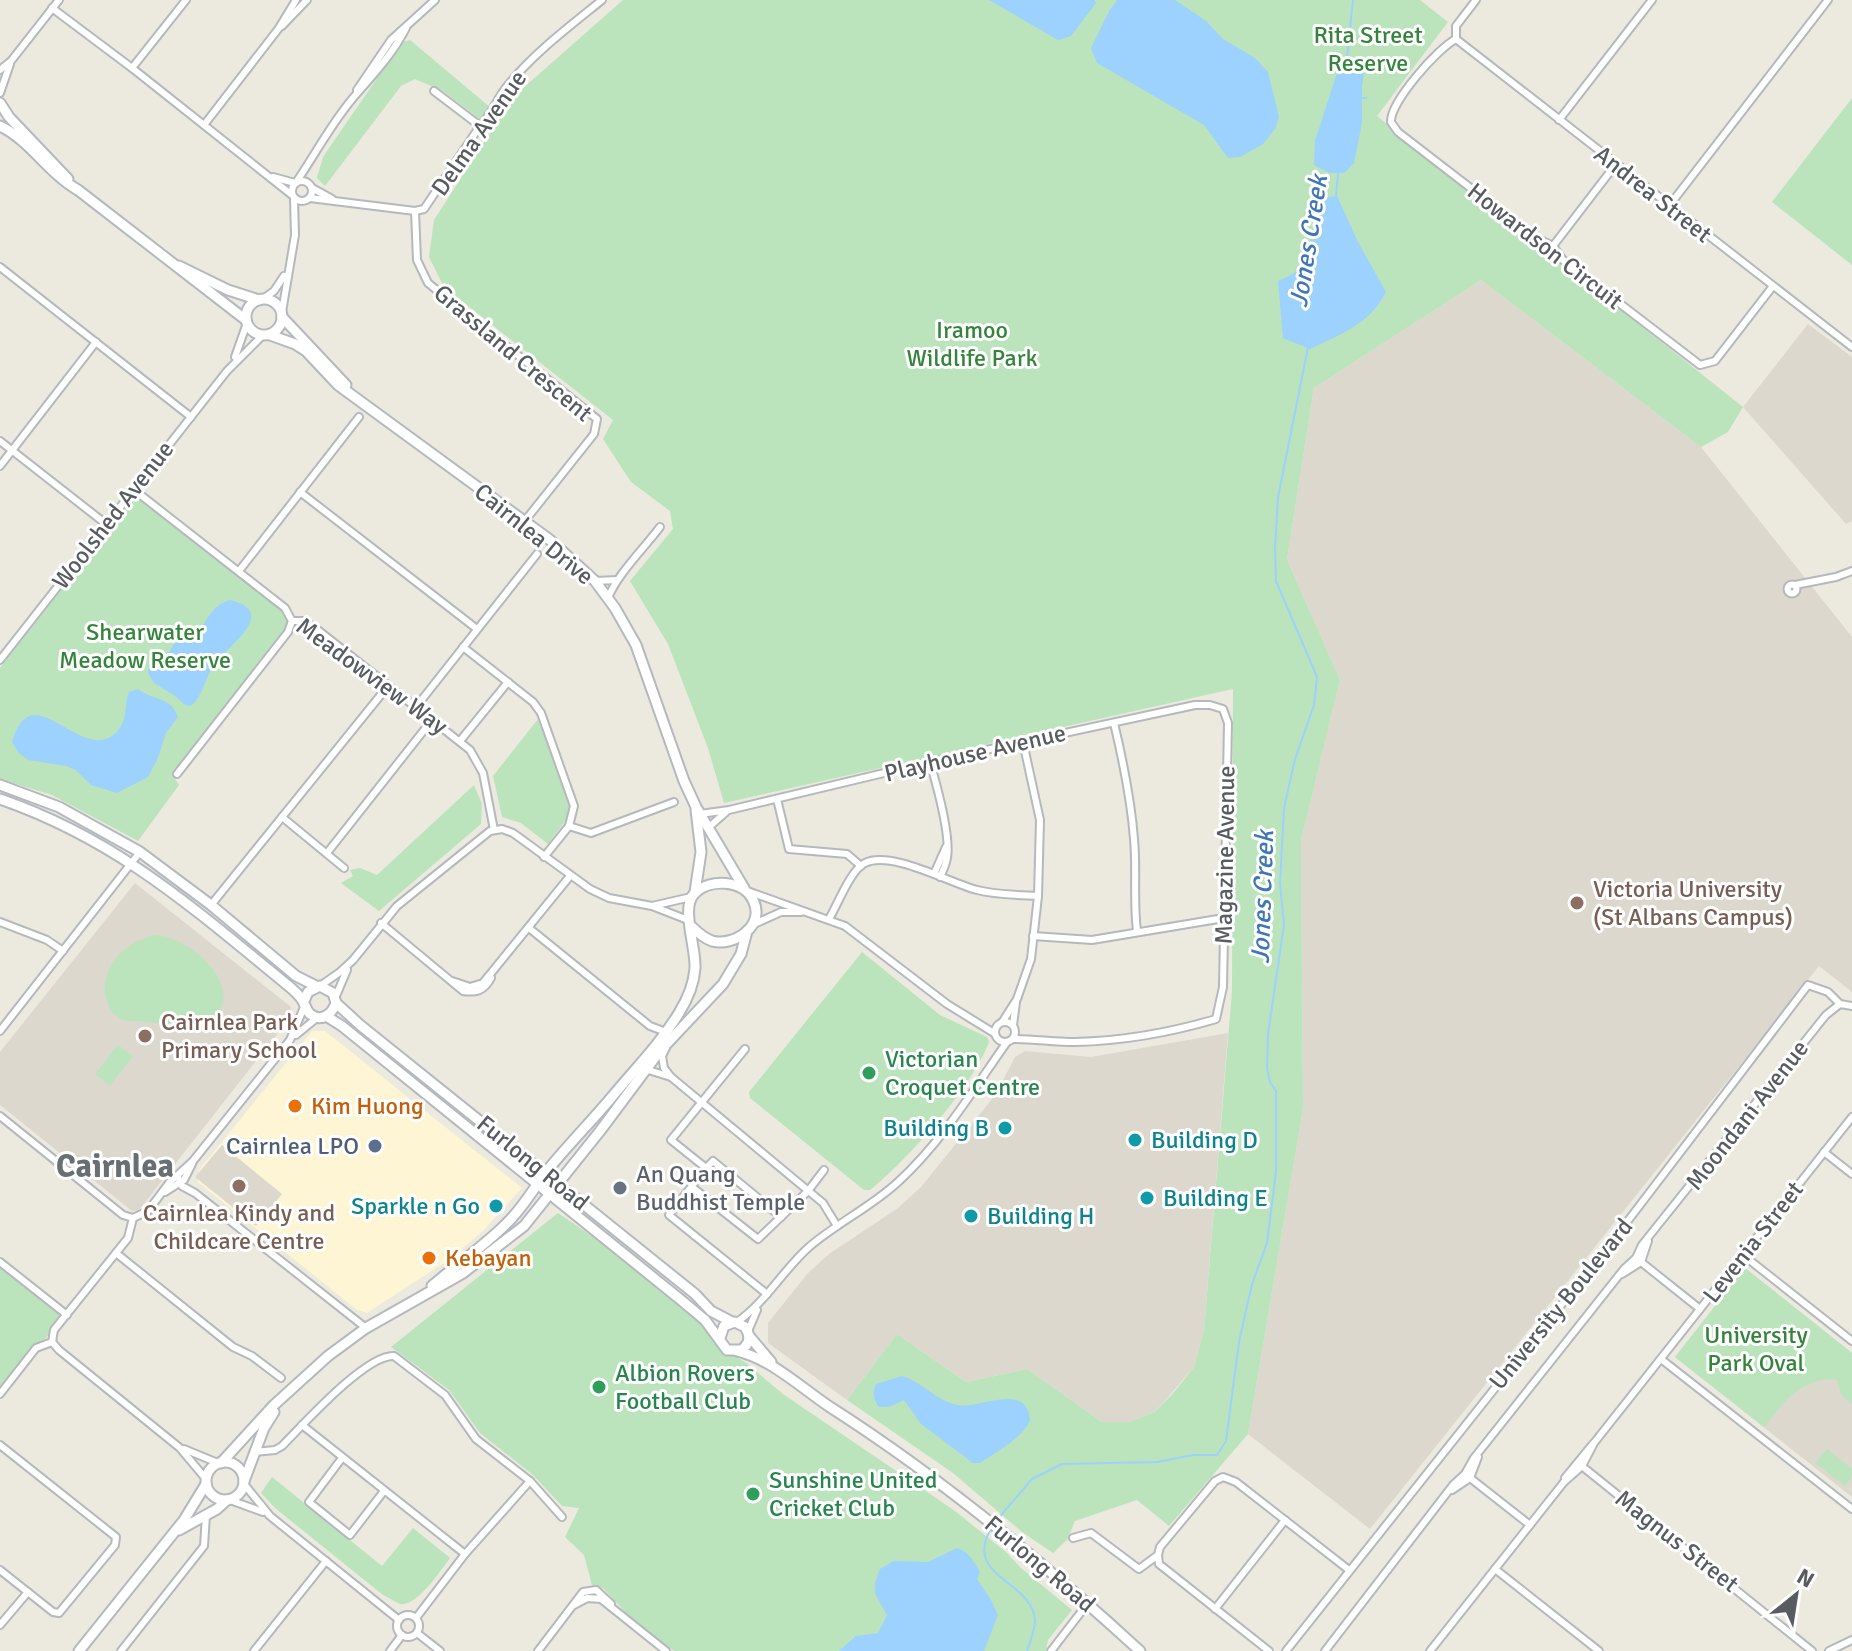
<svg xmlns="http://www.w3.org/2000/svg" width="1852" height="1651" viewBox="0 0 1852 1651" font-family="Signika,sans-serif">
<rect width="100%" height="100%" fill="#ece9df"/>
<path fill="#fdf5d3" d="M312,1031H325L522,1188L483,1231L447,1261L367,1313L357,1310L198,1182L199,1170Z"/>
<g fill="#dcd8ce">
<path d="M1481,280L1701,447L1852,637V992L1819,966L1370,1529L1248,1434L1303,1109L1301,841L1340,680L1287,559L1314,388Z"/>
<path d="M1808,324L1852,357V521L1846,524L1743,407Z"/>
<path d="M135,883L291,1007L289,1019L139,1210L132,1211L0,1105V1052Z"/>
<path d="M1228,1033L1204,1330L1194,1367L1155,1412L1129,1422H1102L1027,1369L966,1382L897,1334L847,1400L768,1343V1323L808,1273L829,1254L898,1208L921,1187L996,1094L1015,1057L1025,1051L1091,1057Z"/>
<path d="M222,1145L282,1194L256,1226L195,1177Z"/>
<path d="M1745,1268L1852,1353V1497L1675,1357Z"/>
</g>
<g fill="#bbe4bc">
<path d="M623,0H1420L1448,22L1377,116L1743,407L1728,432L1701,447L1481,280L1314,388L1287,559L1340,680L1301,841L1303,1109L1248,1434L1169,1526L1137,1500L1075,1521L1067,1540L1053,1553L1022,1532L953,1473L847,1400L897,1334L966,1382L1027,1369L1102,1422H1129L1155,1412L1175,1391L1194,1367L1204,1330L1232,991L1233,689L724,803L708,748L668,644L630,581L673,529L670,511L631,482L603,439L613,420L444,287L429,257L434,220L513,97Z"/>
<path d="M410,40L491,108L481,120L443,91L415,79L401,86L325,186L317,178L323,157L402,42Z"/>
<path d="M1852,98V265L1772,202Z"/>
<path d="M135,496L283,611L288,620L287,629L172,774L179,785L138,841L52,795L0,779V668Z"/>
<path d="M538,719L570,809L566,820L548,844L521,823L502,817L493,776Z"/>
<path d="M474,785L482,804L481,824L379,911L341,883L353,876L350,870L360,868L377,875Z"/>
<path d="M155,935C184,936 229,971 223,1003C222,1009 220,1015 214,1018C198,1028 147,1021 127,1021C116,1017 109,1011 106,999C99,966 125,942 155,935Z"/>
<path d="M862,952L940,1015L987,1037L989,1042C973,1086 907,1161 870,1190H864L750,1098L749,1092Z"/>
<path d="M118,1045L133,1056L110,1086L95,1074Z"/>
<path d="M558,1213L627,1260L713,1333L720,1347L746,1363L783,1394L955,1511L1006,1552L1021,1568L1072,1610L1048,1640L1046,1651H674L628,1615L603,1588L592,1585L584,1555L565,1537L579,1508L562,1506L533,1475L480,1433L449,1390L391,1347Z"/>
<path d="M0,1264L64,1314L45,1339L35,1344L0,1388Z"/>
<path d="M1745,1268L1852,1353V1405L1841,1394L1837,1380C1803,1376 1784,1402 1764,1427L1675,1357Z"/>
<path d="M1827,1449L1852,1469V1477L1845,1486L1815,1463Z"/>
<path d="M272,1477L382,1566L413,1528L450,1558C441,1570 417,1607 400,1604C395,1602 388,1597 383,1595L275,1508L261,1493Z"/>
</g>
<g fill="#9dd1fe">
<path d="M989,0H1094L1096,3L1071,36L1058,40Z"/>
<path d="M1117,0H1175L1206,21L1223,39L1255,58L1268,72L1279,117L1275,129L1263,144L1240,157L1228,158L1204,125L1097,63L1091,48L1109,11Z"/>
<path d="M1354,63L1365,66L1362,86V123L1354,163L1344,173H1329L1314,165L1315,141L1339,67Z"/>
<path d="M1337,196L1358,242L1386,292C1371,323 1340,335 1310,349L1283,338L1278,281C1283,278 1291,276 1295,272C1312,256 1314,219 1316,198Z"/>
<path d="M230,600C283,613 222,649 212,668C204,682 203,695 191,706L185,705L175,696L154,683L148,673L149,664L155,658L168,654L174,644L199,634C206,619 214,604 230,600Z"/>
<path d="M138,689C153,701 171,696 178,717L166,733L158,758L148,777L117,793L91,785L76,770L66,766L28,760L18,752L12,742C33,669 85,774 120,728C128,716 124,704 129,692Z"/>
<path d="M902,1376C922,1382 937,1401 957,1405C979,1410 1028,1380 1030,1421C1020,1440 998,1451 980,1463H973L921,1424L904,1400L889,1407H879C873,1399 872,1394 876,1384Z"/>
<path d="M957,1548C969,1552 974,1561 980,1572L977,1579L991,1600L998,1615L984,1651H839L856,1636L878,1633L887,1615L875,1594V1583L880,1569L894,1561L928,1562Z"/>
</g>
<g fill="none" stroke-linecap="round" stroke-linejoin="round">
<g stroke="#9dd1fe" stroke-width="2">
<path d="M1346,68L1353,0"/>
<path d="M1362,98H1366"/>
<path d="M1336,195L1338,174"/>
<path d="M996,1521L1032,1479L1062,1464L1157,1462L1193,1455H1217L1226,1441L1239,1342L1252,1284L1267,1243L1276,1172V1091L1270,1082L1267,1069L1268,1034L1284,925L1280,883L1284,808L1295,759L1314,705L1317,677L1276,581L1275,549L1278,497L1308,347"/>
<path d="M992,1527C961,1577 1032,1580 1035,1620C1035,1630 1030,1642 1027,1651"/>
</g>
<g stroke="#b5b8bd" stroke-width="10">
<g id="street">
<path d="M52,8L132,68L292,195"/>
<path d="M282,26L307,0"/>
<path d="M1456,39C1438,48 1390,102 1391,122L1398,132L1534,237L1553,246L1563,260L1700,365L1715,361L1773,286"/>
<path d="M1456,39L1852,347"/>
<path d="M1456,39V26L1476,0"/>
<path d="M132,68L186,0"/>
<path d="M0,70L11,61L59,0"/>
<path d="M357,90L391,40L435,0"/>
<path d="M434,91L480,126"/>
<path d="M0,93L10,64"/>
<path d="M1559,120L1652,0"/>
<path d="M204,125L279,28L296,0"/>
<path d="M273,177L295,183"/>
<circle cx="302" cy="191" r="10"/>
<path d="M297,181C316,153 331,124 353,98C373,75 392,55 406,28"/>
<path d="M312,188L332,199"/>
<path d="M310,198L415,211L424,209L480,126C492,114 497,98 508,85C535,52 570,26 602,0"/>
<path d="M1669,206L1828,0"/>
<path d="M415,211L417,260L428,283L597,419L594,434L524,522"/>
<path d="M1553,246L1616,164"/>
<path d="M0,267L191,417"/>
<path d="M263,299L274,291L284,276"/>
<path d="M282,312L295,235L294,198"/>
<path d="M235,357L247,323"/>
<path d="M0,441L106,524"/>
<path d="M0,466L96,342"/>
<path d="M133,489L285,608L292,621H303L314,627L470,750L483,773L494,830"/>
<path d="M300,492L477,629"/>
<path d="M239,571L359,417"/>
<path d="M595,581L617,580"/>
<circle cx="1792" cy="589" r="4.5"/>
<path d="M1795,585L1836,577L1852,571"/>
<path d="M608,599C614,578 646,546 660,527"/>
<path d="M463,647L533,702L541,713L574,806L569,826L544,857"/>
<path d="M0,660L227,371L262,336"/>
<path d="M416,707L537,554"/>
<path d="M1114,723C1123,761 1131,799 1134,839C1137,870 1133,900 1137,931"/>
<path d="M460,741L508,682"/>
<path d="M930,762C937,786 951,835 947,858C946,864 943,871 940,877"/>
<path d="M177,774L288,632L292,621"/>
<path d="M777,799L789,849L847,854L861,866"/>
<path d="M700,814L729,810L930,762L1195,705H1210L1223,709L1228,723L1223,987L1216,1019C1172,1032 1121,1041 1075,1042C1054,1042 1034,1039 1013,1039"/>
<path d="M282,817L344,868"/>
<path d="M569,826L591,833L674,802"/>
<path d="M709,827L726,812"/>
<path d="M327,853L432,720"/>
<path d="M934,874L946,847"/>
<path d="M750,892L845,926L947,1004L994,1033"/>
<path d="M211,905L388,686"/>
<path d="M652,906L691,897"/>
<path d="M829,919C837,906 851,869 865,863C891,850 950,883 977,890C997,895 1017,895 1038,896"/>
<path d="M0,922L47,940L63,951"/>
<path d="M381,923L463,991C476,993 484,991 491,978"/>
<path d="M752,925L781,912H801"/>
<path d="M529,928L650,1026L666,1032"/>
<path d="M1033,936L1092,940L1224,918"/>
<path d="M452,981L470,987L483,983L570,876"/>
<path d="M320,986L340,972L353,960L397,906L490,831L502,829L513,833L590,889L609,898L652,906L688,920"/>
<path d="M336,996L347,970"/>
<path d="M1003,1021L1017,999L1031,959L1038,896L1040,820L1023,742"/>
<circle cx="1005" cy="1032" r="10"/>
<path d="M1013,1025L1016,1002"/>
<path d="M0,1031L140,852"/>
<path d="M296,1035L318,1017"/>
<path d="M666,1048L662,1056L664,1068L671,1077"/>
<path d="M745,1049L671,1140L706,1168L669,1215L767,1294"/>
<path d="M645,1069L671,1077L823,1203L837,1226"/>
<path d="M0,1116L123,1215L133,1218"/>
<path d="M1824,1152L1852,1174"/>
<path d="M706,1168L713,1161L781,1217"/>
<path d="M178,1177L182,1186L195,1193L366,1328"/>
<path d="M692,1187L758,1239L808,1191L824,1170"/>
<path d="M165,1192L184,1180L192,1164"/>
<path d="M133,1218L148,1211L169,1183L193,1161L290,1040L305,1005"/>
<path d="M116,1253L233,1347L252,1356L281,1378"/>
<path d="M1743,1255L1852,1341"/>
<path d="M1636,1258L1700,1309"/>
<path d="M0,1262L67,1315"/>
<path d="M1622,1274L1641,1262L1648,1241"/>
<path d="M737,1322C766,1302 783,1270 809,1247C837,1223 871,1207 898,1182C942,1142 973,1090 1007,1042"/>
<path d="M748,1331L757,1310"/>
<path d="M52,1342L59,1350L180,1448L206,1479"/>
<path d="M1661,1359L1852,1509"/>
<path d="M0,1394L36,1348L52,1342L54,1330L128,1238L133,1218"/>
<path d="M302,1425L465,1554"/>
<path d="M0,1445L116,1537L115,1545L59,1613L53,1612L0,1570"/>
<path d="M184,1449L218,1463"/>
<path d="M254,1452L275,1450L282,1446C303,1425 366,1354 394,1356L445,1395L476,1439L530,1481L562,1517"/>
<path d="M342,1458L309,1502L350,1535L384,1491"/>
<path d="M1578,1463L1812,1651"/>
<path d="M1465,1474L1530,1525"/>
<path d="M1565,1478L1593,1444"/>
<path d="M244,1484L270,1516L399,1620"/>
<path d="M1452,1490L1470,1478L1478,1457"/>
<path d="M230,1500L263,1512"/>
<path d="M1073,1538L1091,1533L1139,1569L1158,1555"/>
<path d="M1495,1569L1599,1651"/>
<path d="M574,1605L587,1598L601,1599L666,1651"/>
<path d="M1215,1609L1285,1520"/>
<circle cx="408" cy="1626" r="11"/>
<path d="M416,1618L465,1554L530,1481"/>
<path d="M0,1625L28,1592"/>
<path d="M417,1633L440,1651"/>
<path d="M121,1651L204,1546L206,1515"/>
<path d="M254,1651L326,1561"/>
<path d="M390,1651L402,1635"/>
<path d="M538,1651L583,1592L596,1590L611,1604"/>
<path d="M1051,1651L1088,1603"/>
<path d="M1269,1651L1159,1564L1158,1555L1160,1547L1215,1481L1223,1477L1236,1482L1349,1570"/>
<path d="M1286,1651L1627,1222L1808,985L1828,992L1840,1004"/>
<path d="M1325,1651L1453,1485L1465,1474L1474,1458L1624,1269L1636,1258L1642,1245L1826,1015L1840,1004L1852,1006"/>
<path d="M1430,1651L1564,1482L1582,1466L1594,1443L1852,1117"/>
<path d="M1829,1651L1852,1640"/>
</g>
</g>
<g stroke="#b5b9bf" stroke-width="13">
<g id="secondary">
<path d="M0,103L9,117L68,179"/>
<path d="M0,126C30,140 48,173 78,190L246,320"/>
<path d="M179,266L228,290L259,300"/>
<circle cx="264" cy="317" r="18"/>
<path d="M282,317L346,385"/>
<path d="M270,335L295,344L306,351L338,385L550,540L595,581L615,608L636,645L684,781L696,807L744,888"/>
<path d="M0,785L59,807L140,852L211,905L296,976L316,986"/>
<path d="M0,799C116,839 192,907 285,983C290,987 296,992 300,997C305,1002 305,1009 310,1014C322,1023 332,1014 336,1003L333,993L320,986L308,992L304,1001"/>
<path d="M695,892L701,852L696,810"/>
<path d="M336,1003L360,1025L695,1294L711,1311L732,1322"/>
<path d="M326,1016L342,1026L681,1300L705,1320L727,1350H741C750,1344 751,1336 745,1327L735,1322L724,1326L720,1338"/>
<path d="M432,1286C456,1265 483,1247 506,1224C523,1208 533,1189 547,1171C567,1146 590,1123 611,1098C634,1070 660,1044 679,1013C687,1000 694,984 695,968C696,946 680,906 695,893C710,878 743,880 753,900C766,925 735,947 712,941C704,938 698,933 692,927"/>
<path d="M749,1336L771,1362"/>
<path d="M737,1351C773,1360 800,1387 830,1407C941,1478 1043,1562 1140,1651"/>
<circle cx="225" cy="1481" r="19"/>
<path d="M221,1463L274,1405L328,1356L366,1328L463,1273L524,1226L600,1131L659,1052L723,984L741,954L747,931"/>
<path d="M244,1481L264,1428L274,1412"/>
<path d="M179,1530L217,1509L227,1500"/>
<path d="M79,1651L184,1520L206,1484"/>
</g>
</g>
<use href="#street" stroke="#fff" stroke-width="6"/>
<use href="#secondary" stroke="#fff" stroke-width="9"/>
</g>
<g fill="#8d6e63" stroke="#fff" stroke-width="3">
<circle cx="1577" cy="903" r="8"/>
<circle cx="145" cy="1036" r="8"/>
<circle cx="239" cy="1186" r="8"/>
</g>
<g fill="#2e9e5b" stroke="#fff" stroke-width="3">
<circle cx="869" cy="1073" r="8"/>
<circle cx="599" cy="1387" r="8"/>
<circle cx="753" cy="1494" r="8"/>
</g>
<g fill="#e8710a" stroke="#fff" stroke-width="3">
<circle cx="295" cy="1106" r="8"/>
<circle cx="429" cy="1258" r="8"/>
</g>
<g fill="#0f9aa8" stroke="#fff" stroke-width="3">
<circle cx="1005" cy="1128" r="8"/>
<circle cx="1135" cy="1140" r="8"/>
<circle cx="1147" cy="1198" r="8"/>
<circle cx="496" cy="1206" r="8"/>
<circle cx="971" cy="1216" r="8"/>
</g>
<circle fill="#5c6f8a" stroke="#fff" stroke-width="3" cx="375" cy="1146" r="8"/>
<circle fill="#6b7280" stroke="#fff" stroke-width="3" cx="620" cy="1188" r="8"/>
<g text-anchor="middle" stroke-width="6" stroke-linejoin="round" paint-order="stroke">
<g font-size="24" fill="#34843b" stroke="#fff">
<text x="1368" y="43">Rita Street<tspan x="1368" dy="28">Reserve</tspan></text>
<text x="972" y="338">Iramoo<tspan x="972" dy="28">Wildlife Park</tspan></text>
<text x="145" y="640">Shearwater<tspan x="145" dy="28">Meadow Reserve</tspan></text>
<text x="1756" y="1343">University<tspan x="1756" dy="28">Park Oval</tspan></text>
</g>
<g font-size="24" fill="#585c61" stroke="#fff">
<text transform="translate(479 133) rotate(-55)" y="8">Delma Avenue</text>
<text transform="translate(1653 194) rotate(38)" y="8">Andrea Street</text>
<text transform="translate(1545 246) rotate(38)" y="8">Howardson Circuit</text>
<text transform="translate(513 353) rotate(40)" y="8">Grassland Crescent</text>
<text transform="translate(113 515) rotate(-52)" y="8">Woolshed Avenue</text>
<text transform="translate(534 534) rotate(39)" y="8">Cairnlea Drive</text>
<text transform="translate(372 676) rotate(36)" y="8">Meadowview Way</text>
<text transform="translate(975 753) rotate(-13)" y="8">Playhouse Avenue</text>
<text transform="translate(1225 855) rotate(-89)" y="8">Magazine Avenue</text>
<text transform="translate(1747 1115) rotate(-52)" y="8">Moondani Avenue</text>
<text transform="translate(533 1163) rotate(39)" y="8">Furlong Road</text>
<text transform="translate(1753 1242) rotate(-52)" y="8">Levenia Street</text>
<text transform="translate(1561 1304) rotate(-51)" y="8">University Boulevard</text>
<text transform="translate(1677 1541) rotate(38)" y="8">Magnus Street</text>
<text transform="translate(1040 1564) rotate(40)" y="8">Furlong Road</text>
</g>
<g font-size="24" fill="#785e54" stroke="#fff" text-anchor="start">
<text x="1593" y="897">Victoria University<tspan x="1593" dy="28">(St Albans Campus)</tspan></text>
<text x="161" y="1030">Cairnlea Park<tspan x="161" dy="28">Primary School</tspan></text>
<text x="239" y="1221" text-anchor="middle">Cairnlea Kindy and<tspan x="239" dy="28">Childcare Centre</tspan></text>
</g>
<g font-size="24" fill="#27864d" stroke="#fff" text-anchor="start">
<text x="885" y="1067">Victorian<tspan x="885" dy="28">Croquet Centre</tspan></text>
<text x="615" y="1381">Albion Rovers<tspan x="615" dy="28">Football Club</tspan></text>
<text x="769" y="1488">Sunshine United<tspan x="769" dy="28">Cricket Club</tspan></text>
</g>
<g font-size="24" fill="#c56008" stroke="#fff" text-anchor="start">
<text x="311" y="1114">Kim Huong</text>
<text x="445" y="1266">Kebayan</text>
</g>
<g font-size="24" fill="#0d838f" stroke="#fff" text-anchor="start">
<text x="989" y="1136" text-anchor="end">Building B</text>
<text x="1151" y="1148">Building D</text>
<text x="1163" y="1206">Building E</text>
<text x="480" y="1214" text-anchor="end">Sparkle n Go</text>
<text x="987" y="1224">Building H</text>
</g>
<g font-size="24" fill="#4e5e75" stroke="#fff" text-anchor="end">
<text x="359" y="1154">Cairnlea LPO</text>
</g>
<g font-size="24" fill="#5b616d" stroke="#fff" text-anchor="start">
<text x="636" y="1182">An Quang<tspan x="636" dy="28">Buddhist Temple</tspan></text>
</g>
<g font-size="26" font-style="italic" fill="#3e76b8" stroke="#fff">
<text transform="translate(1308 241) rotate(-81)" y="9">Jones Creek</text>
<text transform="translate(1262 897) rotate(-88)" y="9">Jones Creek</text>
</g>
<g font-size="32" font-weight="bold" fill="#696e73" stroke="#fff">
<text x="115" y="1177">Cairnlea</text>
</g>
</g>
<g transform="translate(1796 1595) rotate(30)" stroke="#ffffff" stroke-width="6" paint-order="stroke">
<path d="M0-6L14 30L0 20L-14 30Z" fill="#585c61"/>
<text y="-12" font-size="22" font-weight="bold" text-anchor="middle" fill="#585c61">N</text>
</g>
</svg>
